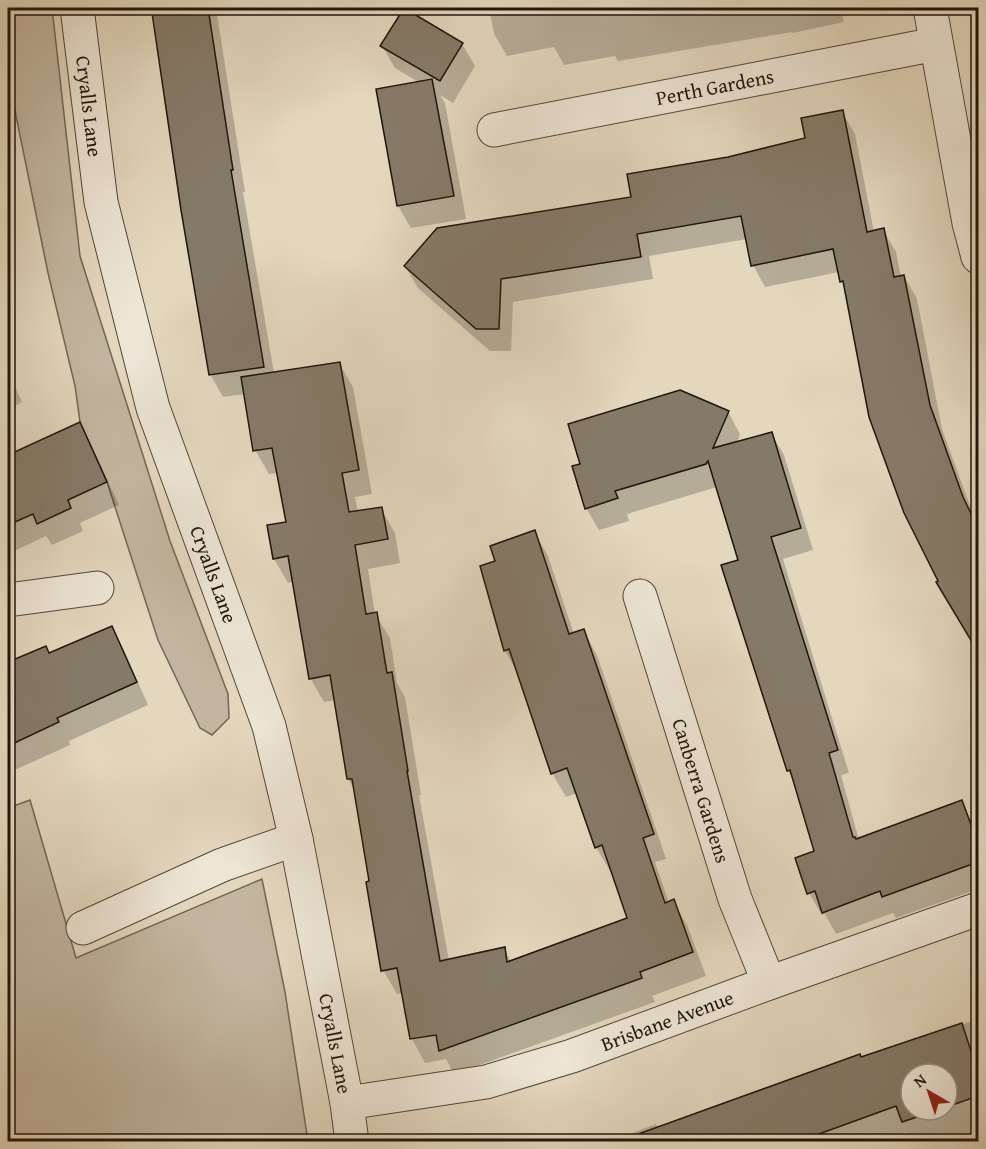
<svg xmlns="http://www.w3.org/2000/svg" width="986" height="1149" viewBox="0 0 986 1149" font-family="'Gentium Book Plus',serif">
<rect width="100%" height="100%" fill="#e3d7be"/>
<filter id="stains"><feTurbulence type="fractalNoise" baseFrequency=".00333" numOctaves="4"/><feColorMatrix values="0 0 0 0 .2 0 0 0 0 .09 0 0 0 0 .02 0 0 0 .5 -.17"/></filter>
<radialGradient id="worn" r=".72"><stop offset=".6" stop-color="#630" stop-opacity="0"/><stop offset="1" stop-color="#630" stop-opacity=".3"/></radialGradient>
<g fill="#c2b6a0" stroke="#706656" stroke-width="1.5">
<path d="M8,8H52L80,256L170,541L228,694L229,718L212,735L200,728L158,640L107,482L80,422L75,386L48,273L12,96L8,44Z"/>
<path d="M30,800L76,958L262,879L285,992L308,1141H8V808Z"/>
</g>
<g fill="#0003" fill-rule="evenodd">
<path d="M152,8H216L245,192H243L274,373L339,363L353,387L372,494L355,497L358,512L381,509L395,533L400,563L368,569L375,614L390,638L397,683L405,697L421,795H419L449,961L504,949L511,962L629,919L612,870L610,871L596,847L577,793L566,797L552,773L519,675L505,651L482,567L496,562L534,532L548,556L574,634L583,631L597,655L666,859L655,862L669,903L673,901L687,925L706,976L652,996L655,1002L454,1074L446,1059L425,1063L412,1039L403,993L397,994L383,970L356,792L348,779L336,700L324,702L310,678L294,581L288,583L274,559L288,524L278,473L269,474L255,450L245,394L223,397L210,374Z"/>
<path d="M489,8H841L844,22L793,33L792,32L618,61L615,56L564,65L554,47L507,56L494,34Z"/>
<path d="M462,44L475,66L453,103L440,95L445,103L466,219L411,228L398,206L378,90L420,83L395,68L382,46Z"/>
<path d="M842,112L855,134L874,232L883,230L896,252L901,277L904,276L917,299L942,429L978,528V650L951,605L940,582L839,272L765,287L753,265L747,239L649,256L653,279L513,302L511,351H490L418,288L405,266L633,198L728,158L806,139Z"/>
<path d="M8,243L15,259L8,263Z"/>
<path d="M8,371L22,402L8,410Z"/>
<path d="M728,412L740,434L737,443L771,433L784,455L813,550L783,559L849,773L841,775L859,840L962,802L978,835V840L973,824H969L978,849V889L896,918L893,913L836,934L825,914L822,915L809,893L816,852L795,783L788,771L723,566L740,561L717,487L627,514L629,521L599,530L586,508Z"/>
<path d="M79,424L92,447L119,505L80,523L83,531L52,545L46,536L8,554V457Z"/>
<path d="M111,628L124,650L148,705L69,741L70,745L8,773V674Z"/>
<path d="M978,1019V1142H910L906,1132L880,1142H609L656,1124L658,1128ZM911,1074H947V1110H911Z"/>
</g>
<g fill="#857a68" stroke="#1f160b" stroke-width="1.5">
<path d="M184,8H208L233,170H231L264,367L209,375L181,210L152,13Z"/>
<path d="M404,8L463,43L440,81L380,46Z"/>
<path d="M432,79L454,196L397,206L376,89Z"/>
<path d="M843,110L867,232L884,228L894,277L904,275L930,405L963,497L978,528V652L936,582L938,581L904,513L869,417L843,281L840,282L833,249L751,266L741,216L637,234L641,257L501,279L499,329H476L404,266L437,228L631,197L627,174L728,157L805,138L801,118Z"/>
<path d="M340,362L359,470L342,473L349,512L382,507L388,539L355,545L366,614L377,612L387,673L392,672L408,771H407L440,961L505,947L507,962L627,918L602,845L595,848L567,768L551,774L509,649L504,651L480,566L495,561L490,546L535,530L569,634L584,629L654,834L643,838L665,903L674,899L693,952L640,972L642,978L439,1051L436,1035L410,1039L397,968L381,971L366,882L369,881L352,779H347L330,675L309,679L288,556L273,559L267,525L286,522L272,448L253,451L241,377Z"/>
<path d="M680,390L729,411L713,448L772,432L801,528L771,537L838,750L829,753L853,837H855L856,839L962,800L978,844V862L882,897L880,891L822,913L815,891L807,894L795,858L814,851L790,770L787,771L721,565L738,560L708,461L706,464L615,491L618,498L585,509L572,466L580,464L568,424Z"/>
<path d="M80,422L107,482L68,500L71,508L37,524L33,514L8,525V455Z"/>
<path d="M112,626L137,682L57,718L59,722L8,746V662L46,646L49,653Z"/>
<path d="M962,1023L978,1073V1096L947,1107V1074H911V1110H938L902,1122L896,1106L797,1142H631L630,1137L860,1054L861,1057Z"/>
</g>
<g fill="none" stroke-linecap="round" stroke-linejoin="round">
<g stroke="#504638" stroke-width="35">
<g id="minor">
<path id="s1" d="M77,8L101,202L153,408L269,726L296,839L347,1103L352,1142"/>
<path d="M930,8L969,223L978,257"/>
<path id="s2" d="M494,130L936,44"/>
<path id="s3" d="M640,596L735,899L769,983"/>
<path d="M8,600L97,588"/>
<path d="M83,928L222,865L296,839"/>
<path id="s4" d="M347,1103L486,1082L572,1056L769,983L978,909"/>
</g>
</g>
<use href="#minor" stroke="#ede5d5" stroke-width="33"/>
</g>
<g text-anchor="middle" stroke-width="4.5" stroke-linejoin="round" paint-order="stroke">
<g font-size="20" fill="#1f160b" stroke="#ede5d5">
<text dy="7" stroke="none"><textPath href="#s2" startOffset="225">Perth Gardens</textPath></text>
<text dy="7" stroke="none"><textPath href="#s1" startOffset="99">Cryalls Lane</textPath></text>
<text dy="7" stroke="none"><textPath href="#s1" startOffset="585">Cryalls Lane</textPath></text>
<text dy="7" stroke="none"><textPath href="#s3" startOffset="204">Canberra Gardens</textPath></text>
<text dy="7" stroke="none"><textPath href="#s4" startOffset="332">Brisbane Avenue</textPath></text>
<text dy="7" stroke="none"><textPath href="#s1" startOffset="1071">Cryalls Lane</textPath></text>
</g>
</g>
<rect width="986" height="1149" fill="none" stroke="#e3d7be" stroke-width="30"/>
<rect x="9" y="9" width="968" height="1131" fill="none" stroke="#1f160b" stroke-width="3"/>
<rect x="15" y="15" width="956" height="1119" fill="none" stroke="#1f160b" stroke-width="1.5"/>
<g transform="translate(929 1092) rotate(321)"><circle r="28" fill="#ede5d5" stroke="#9b9284" stroke-width="1.5"/>
<path d="M0-4.5L10 22L0 15L-10 22Z" fill="#8f2418"/>
<text y="-9" font-size="16" font-weight="bold" text-anchor="middle" fill="#1f160b">N</text>
</g>
<rect width="100%" height="100%" filter="url(#stains)"/>
<rect width="100%" height="100%" fill="url(#worn)"/>
</svg>
